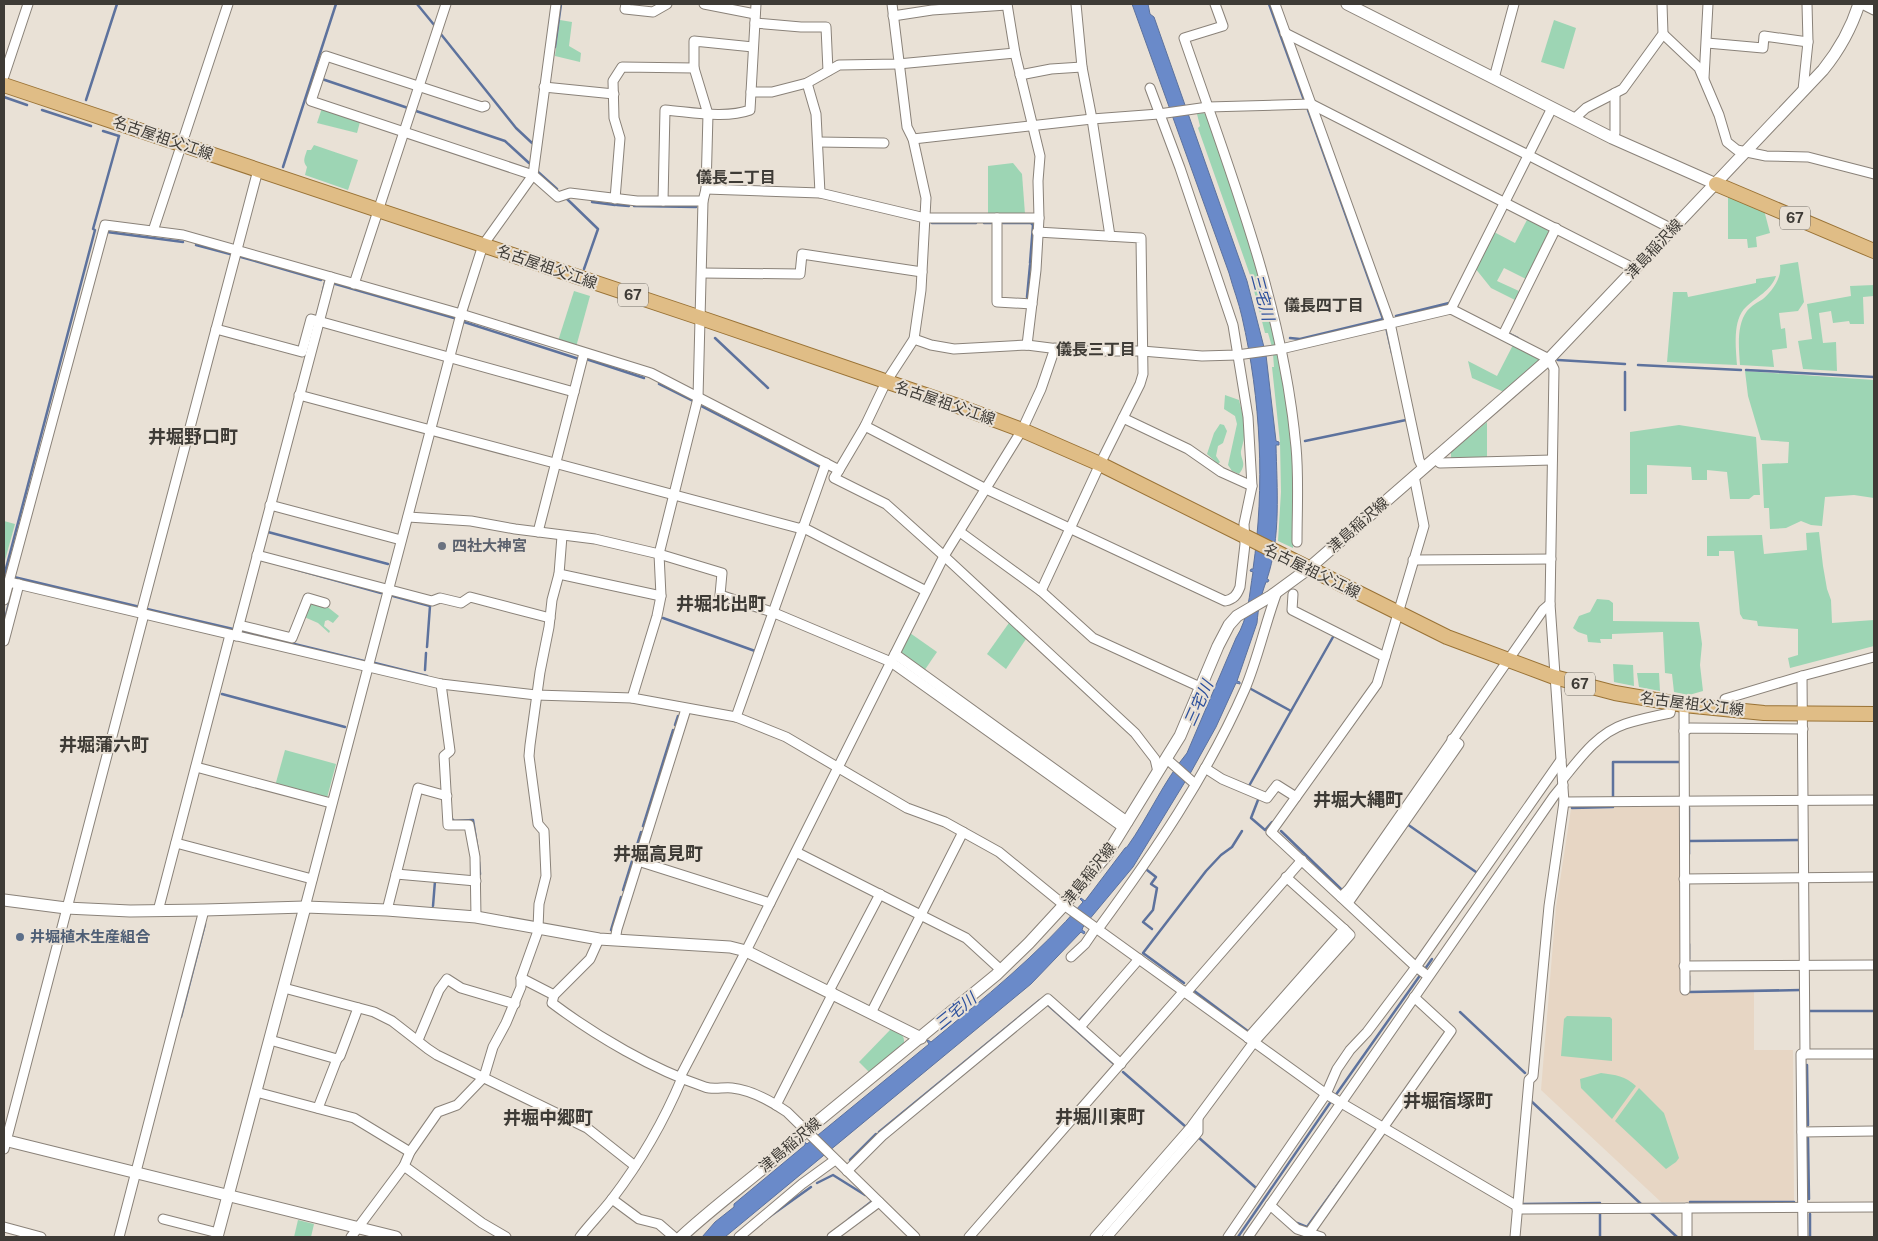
<svg xmlns="http://www.w3.org/2000/svg" width="1878" height="1241" viewBox="0 0 1878 1241" font-family="'Public Sans','Noto Sans JP',sans-serif">
<rect width="100%" height="100%" fill="#e9e1d6"/>
<path fill="#e7d6c4" d="M1614,806H1678L1680,809L1681,992H1754V1050H1793L1794,1201L1661,1202L1541,1090L1556,907L1571,809H1613Z"/>
<g fill="#9dd5b4">
<path d="M560,20L572,22L569,46L581,53L580,62L555,56Z"/>
<path d="M1554,20L1576,28L1564,69L1541,62Z"/>
<path d="M322,108L360,122L357,133L317,123Z"/>
<path d="M1203,113L1208,115L1251,240L1277,343L1272,347L1268,333H1265L1250,275L1198,128L1200,126L1197,114Z"/>
<path d="M314,145L358,160L348,190L305,175L307,167C302,161 305,157 307,150H311Z"/>
<path d="M1013,163L1022,174L1025,214H988V166Z"/>
<path d="M1728,195L1764,210L1770,233L1756,237L1757,247L1748,248L1747,239H1728Z"/>
<path d="M1528,218L1546,228L1549,233L1526,279L1504,268L1497,281L1519,291L1515,300L1491,288L1475,268L1494,232L1515,243Z"/>
<path d="M1798,262L1804,302L1798,311L1779,313L1781,329L1785,328L1787,348L1772,350L1774,367L1740,365C1739,348 1736,326 1747,311C1751,306 1758,302 1763,299C1772,291 1782,278 1780,265Z"/>
<path d="M1776,276C1771,291 1756,297 1746,307C1732,320 1736,348 1737,365L1667,362L1673,292H1687L1688,297L1756,283V279Z"/>
<path d="M1874,285V296L1863,297L1864,324H1850L1849,321L1833,323L1831,311L1819,313L1823,343L1836,342L1837,371L1803,369L1798,341L1812,339L1807,304L1851,296L1850,286Z"/>
<path d="M574,291L590,296L576,347L558,341Z"/>
<path d="M1513,345L1538,358V363L1504,392L1472,378L1468,361L1497,376Z"/>
<path d="M1280,352L1293,449L1295,542H1293V548L1278,541L1281,492L1280,442L1272,367H1274L1273,354Z"/>
<path d="M1745,371L1874,380V498L1854,495L1825,497L1822,526L1811,525L1801,521L1786,528L1770,529L1769,508H1764L1762,464L1788,463L1789,442L1761,440L1748,396Z"/>
<path d="M1225,395L1239,400C1242,412 1245,423 1244,436C1244,441 1242,446 1241,451C1240,460 1248,463 1239,474L1232,471L1228,465L1237,424L1235,416L1224,409Z"/>
<path d="M1487,422V458L1451,459V452Z"/>
<path d="M1220,424L1224,425L1227,431L1223,443L1218,446L1216,456L1220,462L1218,464L1207,454L1214,433Z"/>
<path d="M1679,425L1756,437L1760,495H1754L1749,499H1730L1727,472L1707,470V480H1692L1691,467L1647,465V494H1630V432Z"/>
<path d="M4,521L15,524L4,564Z"/>
<path d="M1819,532L1823,566L1827,589L1831,600L1832,623L1874,620V646L1790,668L1788,658L1798,655V629L1758,626L1757,621L1743,619L1740,614L1734,551H1719V556H1707V536L1762,535L1764,554L1807,550L1806,533Z"/>
<path d="M1597,599L1609,600L1613,603V621L1699,622L1702,644L1700,665L1703,691L1689,695L1674,692L1672,674L1665,673L1663,632L1612,634V639H1600L1601,643L1588,642L1587,635L1578,632L1573,628L1579,616L1590,612Z"/>
<path d="M309,601L325,605L339,616L333,623L328,620L325,621L324,626L330,631L329,633L318,623L302,616Z"/>
<path d="M1011,620L1028,636L1006,669L987,654Z"/>
<path d="M910,633L937,652L924,671L902,656L901,651Z"/>
<path d="M1613,664L1633,665L1634,686L1614,682Z"/>
<path d="M1637,673H1659L1660,691L1639,687Z"/>
<path d="M285,750L336,764L327,798L275,786Z"/>
<path d="M1567,1016L1610,1017L1612,1019V1061L1561,1056L1564,1019Z"/>
<path d="M890,1030C899,1029 907,1037 903,1046L870,1073L859,1062Z"/>
<path d="M1601,1073C1616,1075 1625,1076 1636,1086L1612,1119L1581,1088L1580,1079Z"/>
<path d="M1639,1088L1664,1113L1679,1158L1676,1162L1666,1169L1615,1121Z"/>
<path d="M298,1220L314,1224L311,1237H294Z"/>
</g>
<path fill="#6a8ac9" stroke="#5d729d" d="M1132,4H1148L1150,14L1154,17L1247,281L1266,355L1276,441L1279,442V445H1276C1277,489 1281,538 1267,579L1269,580L1268,582H1266C1261,595 1258,609 1257,623L1237,681L1240,682V684L1236,683L1216,727L1191,772L1133,867L1083,927L1082,930L1085,932L1084,934L1081,932L1031,984L725,1237H702L715,1222L734,1207V1204L805,1145V1142L807,1144L929,1044L927,1041L928,1040L931,1042C984,998 1038,955 1083,902L1080,899L1081,898L1085,901L1125,848L1127,847C1148,818 1163,782 1187,753L1236,638C1249,617 1249,595 1253,572L1250,571L1251,569H1253C1265,486 1261,400 1242,317C1239,303 1233,288 1229,273Z"/>
<g fill="none" stroke-linecap="round" stroke-linejoin="round">
<g stroke="#5d729d" stroke-width="2.5">
<path d="M417,4L435,26"/>
<path d="M1269,4L1304,100"/>
<path d="M440,33L516,128L532,143"/>
<path d="M555,47L561,4"/>
<path d="M322,79L408,108"/>
<path d="M4,97L27,105"/>
<path d="M86,100L117,4"/>
<path d="M42,110L91,126"/>
<path d="M1308,110L1383,319"/>
<path d="M416,111L505,141L529,163"/>
<path d="M103,131L119,136"/>
<path d="M283,167L336,4"/>
<path d="M537,171L557,189"/>
<path d="M567,199L598,229L584,269"/>
<path d="M592,202L615,205"/>
<path d="M617,205L629,206"/>
<path d="M634,206L696,207"/>
<path d="M932,223H976"/>
<path d="M984,223H991"/>
<path d="M1003,223H1031L1033,225L1030,263"/>
<path d="M107,232L183,242"/>
<path d="M196,245L230,254"/>
<path d="M241,257L321,280"/>
<path d="M332,283L454,318"/>
<path d="M322,295L325,282"/>
<path d="M1027,297L1030,265"/>
<path d="M1396,316L1449,303"/>
<path d="M464,322L579,359"/>
<path d="M1386,327L1392,353"/>
<path d="M1510,334L1518,338"/>
<path d="M715,338L768,388"/>
<path d="M1290,338L1300,339L1383,319"/>
<path d="M586,359L644,378"/>
<path d="M1558,360L1625,364"/>
<path d="M1638,365L1741,370"/>
<path d="M1746,370L1874,377"/>
<path d="M659,384L693,401"/>
<path d="M701,406L820,467"/>
<path d="M1625,410V372"/>
<path d="M1305,441L1406,420"/>
<path d="M268,532L388,564"/>
<path d="M291,568L381,593"/>
<path d="M4,576L95,230L93,229L119,136"/>
<path d="M14,577L140,607"/>
<path d="M393,596L430,606L427,647"/>
<path d="M147,609L233,629"/>
<path d="M663,618L755,651"/>
<path d="M4,623L11,595"/>
<path d="M240,631L263,636"/>
<path d="M266,637L364,661"/>
<path d="M375,663L427,676"/>
<path d="M425,670L426,653"/>
<path d="M222,694L345,727"/>
<path d="M1291,711L1333,637"/>
<path d="M675,725L678,716"/>
<path d="M1249,786L1291,711L1251,689"/>
<path d="M1613,798V762H1680"/>
<path d="M1258,800L1251,818L1265,830L1272,822"/>
<path d="M1572,808L1613,807"/>
<path d="M451,818L454,821L473,820L478,852"/>
<path d="M1407,824L1476,872"/>
<path d="M643,826L673,730"/>
<path d="M1281,831L1342,890"/>
<path d="M1689,841L1800,840"/>
<path d="M1689,854V808"/>
<path d="M479,862L480,874"/>
<path d="M1147,870L1156,877L1151,884L1157,888L1153,910L1143,922L1152,929"/>
<path d="M623,890L641,832"/>
<path d="M433,906L435,881"/>
<path d="M611,930L621,897"/>
<path d="M1689,944V959"/>
<path d="M1425,969L1432,959"/>
<path d="M1689,976V985"/>
<path d="M1184,983L1143,953L1206,871L1221,855L1232,847L1242,831"/>
<path d="M1193,990L1249,1032"/>
<path d="M1689,992L1801,990"/>
<path d="M1048,1005L1113,1063"/>
<path d="M1808,1011H1874"/>
<path d="M1460,1012L1525,1073"/>
<path d="M181,1017L205,924"/>
<path d="M1079,1021L1092,1007"/>
<path d="M1807,1065L1808,1125"/>
<path d="M1123,1072L1186,1127"/>
<path d="M1335,1096L1421,974"/>
<path d="M1530,1100L1641,1204"/>
<path d="M879,1132L1040,1000"/>
<path d="M1198,1137L1255,1187"/>
<path d="M1808,1138L1809,1199"/>
<path d="M850,1160L876,1134"/>
<path d="M817,1183L833,1175L865,1195"/>
<path d="M1690,1202H1794"/>
<path d="M1521,1203V1204L1600,1203"/>
<path d="M1649,1211L1677,1237"/>
<path d="M1600,1212V1237"/>
<path d="M1810,1214V1237"/>
<path d="M769,1217L811,1187"/>
<path d="M849,1219L871,1202"/>
<path d="M1297,1223L1307,1227L1341,1180"/>
<path d="M1111,1226L1126,1209"/>
<path d="M1101,1237L1105,1232"/>
<path d="M1238,1237L1332,1100"/>
</g>
<g stroke="#8a8279" stroke-width="11">
<g id="street">
<path d="M626,4L625,9L653,12L667,4"/>
<path d="M704,4L755,14"/>
<path d="M1007,4L1015,53L1040,156L1038,181L1039,218L1036,270L1027,345"/>
<path d="M1076,4L1082,67L1092,119L1110,236"/>
<path d="M1215,4L1223,26L1184,38C1230,172 1283,304 1296,447C1299,478 1297,510 1297,542"/>
<path d="M1275,4L1390,323L1419,460L1423,468"/>
<path d="M1807,4L1808,42"/>
<path d="M1862,4L1874,10"/>
<path d="M893,16L932,10L1007,5"/>
<path d="M755,23L801,27H826L828,71"/>
<path d="M1285,33L1528,155L1672,229"/>
<path d="M1663,34L1699,68L1719,115L1727,142L1737,150L1766,156L1808,157L1874,174"/>
<path d="M1707,43L1763,48L1764,36L1808,42L1803,90"/>
<path d="M694,68V41L753,47"/>
<path d="M1020,75L1051,69L1082,67"/>
<path d="M4,76L28,4"/>
<path d="M1494,78L1514,4"/>
<path d="M1704,78L1708,4"/>
<path d="M807,83L816,114L820,193"/>
<path d="M544,87L614,94"/>
<path d="M751,92H772L807,83L839,65L898,64L1015,53"/>
<path d="M485,106L482,107L326,56L311,101L533,175L558,197L570,193L637,201H703"/>
<path d="M1574,119L1586,108L1623,89L1663,34L1662,4"/>
<path d="M1612,138L1615,133V93"/>
<path d="M913,139L1092,119L1159,114L1208,107L1311,104L1635,269"/>
<path d="M818,142L884,143"/>
<path d="M706,189L820,193L925,218H1039"/>
<path d="M615,199L620,138L614,118L613,81L622,67L694,68L708,114L706,189L703,201L698,398L659,554L661,596L657,616L632,698"/>
<path d="M663,201L665,110C691,112 726,119 750,110L756,4"/>
<path d="M997,218V302L1032,304"/>
<path d="M153,231L228,4"/>
<path d="M1037,232L1141,238L1143,374L1140,384L1100,464L1041,591"/>
<path d="M702,273L800,274L802,254L922,272"/>
<path d="M354,284L446,4"/>
<path d="M1451,309L1552,108"/>
<path d="M216,329L302,352L311,319L574,392"/>
<path d="M1503,335L1556,228"/>
<path d="M914,339L931,345L954,349L1027,345L1074,351H1142L1202,356L1237,355L1281,349L1451,309L1549,359L1554,369L1550,604L1564,802L1549,906L1533,1076L1529,1080L1515,1237"/>
<path d="M299,395L802,529"/>
<path d="M1123,418L1188,449L1221,472L1252,486"/>
<path d="M865,426L986,489L1225,601C1234,599 1237,595 1240,587L1245,544L1244,524L1252,486L1248,417L1233,325L1180,168L1150,88"/>
<path d="M1434,458L1440,463L1552,460"/>
<path d="M839,470L834,478L886,504L944,556L1135,733L1155,759L1158,772"/>
<path d="M1414,476L1424,526L1377,684L1271,832L1416,967L1428,976"/>
<path d="M270,505L401,540"/>
<path d="M408,517L471,521L515,529L595,539L659,554L722,573L720,595L772,612L891,662L1124,828"/>
<path d="M802,527L926,591"/>
<path d="M538,532L584,353"/>
<path d="M960,532L1041,591L1093,638L1200,687"/>
<path d="M257,555L432,601L440,598L461,603L470,597L550,618"/>
<path d="M1413,560L1551,559"/>
<path d="M559,574L661,596"/>
<path d="M9,582L441,684L536,695L632,698L736,717L786,737L907,808L945,822L999,852L1064,905L1326,1094L1517,1206"/>
<path d="M1293,594L1292,610L1385,657"/>
<path d="M4,600L105,225L183,235L461,314L651,373L839,470L865,426L886,382L914,339L921,290L926,198L913,139L907,127L892,4"/>
<path d="M141,613L258,170"/>
<path d="M239,625L292,638L308,598L325,603"/>
<path d="M236,636L331,277"/>
<path d="M4,641L19,584"/>
<path d="M895,654L1128,822"/>
<path d="M1802,676L1805,1054"/>
<path d="M441,684L450,751L444,756L448,825H469L475,857L476,917"/>
<path d="M1684,705L1685,990"/>
<path d="M1724,709L1725,699L1802,676L1874,657"/>
<path d="M736,717L826,463"/>
<path d="M1684,731L1690,728L1803,729"/>
<path d="M1167,757L1169,761L1195,784"/>
<path d="M196,767L331,803"/>
<path d="M1205,768L1222,779L1267,798L1277,785L1296,797"/>
<path d="M1563,779C1580,758 1598,733 1625,724C1640,719 1655,716 1670,713L1672,703"/>
<path d="M1564,802L1874,800"/>
<path d="M176,843L312,879"/>
<path d="M796,852L966,938L1001,970"/>
<path d="M638,861L770,903"/>
<path d="M396,874L476,881"/>
<path d="M1684,879L1874,877"/>
<path d="M1341,897L1349,889L1543,610L1550,604"/>
<path d="M1348,903L1459,744L1452,739"/>
<path d="M305,907L461,314L483,245L533,175L556,4"/>
<path d="M387,910L418,788L447,796"/>
<path d="M158,911L230,635"/>
<path d="M538,928L539,904L546,876L544,831L538,824L529,756L530,745L540,672L549,627L552,600L559,574L562,536"/>
<path d="M1098,929C1153,854 1207,776 1245,689C1258,658 1265,624 1277,592"/>
<path d="M599,939L590,959L554,995L552,1003C596,1036 652,1069 705,1087C713,1090 723,1087 732,1088C751,1090 771,1101 787,1112L915,1237"/>
<path d="M615,940L617,929L686,709"/>
<path d="M1071,957L1085,944L1096,928"/>
<path d="M1684,966L1874,965"/>
<path d="M521,978L554,995"/>
<path d="M284,988L374,1012L392,1021L428,1049L437,1055L587,1128L635,1166"/>
<path d="M829,991L880,894"/>
<path d="M1186,993L1302,860"/>
<path d="M871,1013L963,832"/>
<path d="M1080,1027L1139,959"/>
<path d="M1248,1038L1344,929L1286,877"/>
<path d="M270,1040L337,1059L318,1108"/>
<path d="M418,1040L439,990L447,979L461,988L515,1004"/>
<path d="M337,1059L340,1056L358,1008"/>
<path d="M680,1077L746,951L944,556L1022,430L1041,389L1055,348"/>
<path d="M256,1092L354,1118L410,1152"/>
<path d="M776,1105L833,993"/>
<path d="M1802,1132L1874,1131"/>
<path d="M4,1149L144,614"/>
<path d="M404,1166L482,1223L506,1237"/>
<path d="M847,1171L882,1136L1048,999L1121,1064"/>
<path d="M612,1199L639,1219L659,1224L674,1237"/>
<path d="M1270,1205L1297,1229L1321,1237"/>
<path d="M1687,1208V1237"/>
<path d="M1517,1209L1874,1207"/>
<path d="M163,1219L218,1233"/>
<path d="M4,1227L41,1237"/>
<path d="M1309,1233L1451,1031L1414,997"/>
<path d="M119,1237L204,910"/>
<path d="M351,1237L404,1166L410,1152L438,1112L457,1105L484,1077L493,1047L506,1023L521,987V978L539,928"/>
<path d="M580,1237C590,1224 602,1212 612,1199C641,1161 664,1121 682,1078"/>
<path d="M739,1237L802,1184L835,1160"/>
<path d="M832,1237L879,1202"/>
<path d="M969,1237L1184,991"/>
<path d="M1095,1237L1191,1127L1254,1042L1350,935L1344,929"/>
<path d="M1107,1237L1198,1132V1118"/>
<path d="M1228,1237L1326,1094L1337,1069L1350,1050L1367,1032L1416,967L1561,760"/>
<path d="M1248,1237L1554,796L1563,785"/>
<path d="M1803,1237L1801,1054H1874"/>
</g>
</g>
<g stroke="#8a8279" stroke-width="13">
<g id="secondary">
<path d="M1347,4L1612,138L1716,184"/>
<path d="M4,900L66,908L130,911L204,910L305,907L387,910L476,917L599,939L730,947L746,951L921,1038"/>
<path d="M4,1140L396,1237"/>
<path d="M217,1237L305,907"/>
<path d="M681,1237C721,1200 766,1169 806,1131L996,975L1029,943L1064,905L1106,856L1167,757L1180,736L1218,646L1229,625L1237,616L1271,596L1308,569L1549,359L1823,70C1840,49 1851,29 1859,4"/>
</g>
</g>
<g stroke="#9a7336" stroke-width="16">
<g id="primary">
<path d="M4,85L701,318L955,405L1022,430L1100,464L1447,637L1554,677L1615,693L1684,705L1764,713L1874,714"/>
<path d="M1716,184L1874,251"/>
</g>
</g>
<use href="#street" stroke="#fff" stroke-width="9"/>
<use href="#secondary" stroke="#fff" stroke-width="11"/>
<use href="#primary" stroke="#e0bd86" stroke-width="14"/>
</g>
<circle fill="#6b7280" stroke="#e9e1d6" stroke-width="2" cx="442" cy="546" r="5"/>
<circle fill="#5c6f8a" stroke="#e9e1d6" stroke-width="2" cx="20" cy="937" r="5"/>
<g text-anchor="middle" stroke-width="4" stroke-linejoin="round" paint-order="stroke">
<g fill="#e9e1d6" stroke="#716d66" stroke-width="1">
<rect x="1780" y="206.5" width="30" height="23" rx="4"/>
<rect x="618" y="283.5" width="30" height="23" rx="4"/>
<rect x="1565" y="672.5" width="30" height="23" rx="4"/>
</g>
<g font-size="14" font-weight="bold" fill="#3e3b36">
<text x="1795" y="223">67</text>
<text x="633" y="300">67</text>
<text x="1580" y="689">67</text>
</g>
<g font-size="15" fill="#3e3b36" stroke="#e9e1d6">
<text transform="translate(163 138) rotate(19)" y="5">名古屋祖父江線</text>
<text transform="translate(1654 249) rotate(-47)" y="5">津島稲沢線</text>
<text transform="translate(547 267) rotate(19)" y="5">名古屋祖父江線</text>
<text transform="translate(945 403) rotate(19)" y="5">名古屋祖父江線</text>
<text transform="translate(1358 525) rotate(-41)" y="5">津島稲沢線</text>
<text transform="translate(1312 571) rotate(26)" y="5">名古屋祖父江線</text>
<text transform="translate(1692 704) rotate(7)" y="5">名古屋祖父江線</text>
<text transform="translate(1089 874) rotate(-51)" y="5">津島稲沢線</text>
<text transform="translate(790 1145) rotate(-40)" y="5">津島稲沢線</text>
</g>
<g font-size="15" font-weight="bold" fill="#5b616d" stroke="#e9e1d6" text-anchor="start">
<text x="452" y="551">四社大神宮</text>
</g>
<g font-size="15" font-weight="bold" fill="#4e5e75" stroke="#e9e1d6" text-anchor="start">
<text x="30" y="942">井堀植木生産組合</text>
</g>
<g font-size="16" font-weight="bold" fill="#3e3b36" stroke="#e9e1d6">
<text x="736" y="183">儀長二丁目</text>
<text x="1324" y="311">儀長四丁目</text>
<text x="1096" y="355">儀長三丁目</text>
</g>
<g font-size="16" font-style="italic" fill="#2b4f9c" stroke="#e9e1d6">
<text transform="translate(1263 297) rotate(75)" y="6">三宅川</text>
<text transform="translate(1198 703) rotate(-66)" y="6">三宅川</text>
<text transform="translate(955 1011) rotate(-39)" y="6">三宅川</text>
</g>
<g font-size="18" font-weight="bold" fill="#3e3b36" stroke="#e9e1d6">
<text x="193" y="443">井堀野口町</text>
<text x="721" y="610">井堀北出町</text>
<text x="104" y="751">井堀蒲六町</text>
<text x="1358" y="806">井堀大縄町</text>
<text x="658" y="860">井堀高見町</text>
<text x="1448" y="1107">井堀宿塚町</text>
<text x="1100" y="1123">井堀川東町</text>
<text x="548" y="1124">井堀中郷町</text>
</g>
</g>
<rect width="1878" height="1241" fill="none" stroke="#3e3b36" stroke-width="10"/>
</svg>
